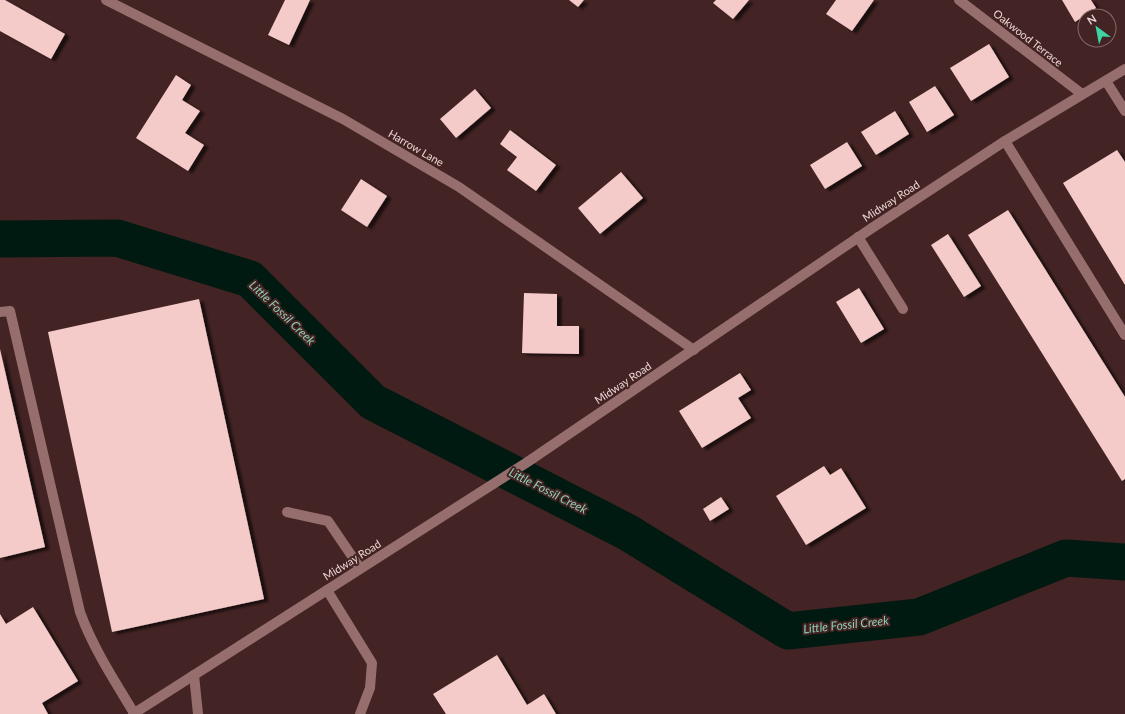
<svg xmlns="http://www.w3.org/2000/svg" width="1125" height="714" viewBox="0 0 1125 714" font-family="Lato,sans-serif">
<defs>
<filter id="shadow"><feDropShadow dx="4.5" dy="2.5" stdDeviation="1" flood-color="#0009"/></filter>
</defs>
<rect width="100%" height="100%" fill="#432323"/>
<g fill="none" stroke-linecap="round" stroke-linejoin="round">
<path stroke="#011a11" stroke-width="37" d="M0,239L117,238L250,279L373,402L627,532L788,631L919,617L1066,558L1125,562"/>
</g>
<g fill="#f5cbca" filter="url(#shadow)">
<path d="M0,0H5L65,34L51,59L0,31Z"/>
<path d="M285,0H310L289,45L268,35Z"/>
<path d="M569,0H584L578,7Z"/>
<path d="M716,0H749L733,19L713,3Z"/>
<path d="M836,0H874L852,31L826,14Z"/>
<path d="M1062,0H1091L1096,8L1075,22Z"/>
<path d="M989,44L1009,77L971,101L950,68Z"/>
<path d="M176,75L191,85L182,100L200,111L185,133L204,145L188,171L136,138Z"/>
<path d="M935,86L954,115L927,132L909,102Z"/>
<path d="M475,89L491,108L456,138L440,119Z"/>
<path d="M895,111L909,134L876,155L861,132Z"/>
<path d="M510,130L556,165L536,191L507,170L517,157L500,144Z"/>
<path d="M847,142L862,166L825,189L810,165Z"/>
<path d="M1117,150L1125,162V285L1063,183Z"/>
<path d="M621,172L643,198L600,234L578,208Z"/>
<path d="M361,179L387,196L367,227L341,210Z"/>
<path d="M1008,210L1125,397V479L1122,481L968,235Z"/>
<path d="M948,234L981,286L964,297L931,245Z"/>
<path d="M859,288L884,329L861,343L836,302Z"/>
<path d="M524,293L557,294V326H579V354L522,353Z"/>
<path d="M199,299L264,599L112,632L48,332Z"/>
<path d="M0,349L45,547L0,558Z"/>
<path d="M740,373L751,390L738,398L751,418L702,448L679,411Z"/>
<path d="M824,466L830,475L841,468L866,508L806,545L776,496Z"/>
<path d="M721,497L729,509L710,521L703,509Z"/>
<path d="M33,607L78,681L42,703L48,714H0V614L6,624Z"/>
<path d="M497,655L527,705L544,694L556,714H446L433,694Z"/>
</g>
<g fill="none" stroke-linecap="round" stroke-linejoin="round">
<g stroke="#956e6d" stroke-width="10">
<path d="M1106,81L1125,111"/>
<path d="M1005,141L1125,335"/>
<path d="M858,237L903,309"/>
<path d="M0,312L10,311L80,612C93,648 114,680 134,713"/>
<path d="M287,512L328,521L360,568"/>
<path d="M327,590L372,663L370,688L360,714"/>
<path d="M194,675L198,714"/>
</g>
<g stroke="#956e6d" stroke-width="10">
<path d="M106,0L343,119L459,187L694,350"/>
<path d="M959,0L1082,94"/>
</g>
<path stroke="#956e6d" stroke-width="10" d="M133,714L526,463L872,228L1005,141L1125,69"/>
</g>
<g text-anchor="middle" stroke-width="4" stroke-linejoin="round" paint-order="stroke">
<g font-size="11" fill="#ecd6d5" stroke="#432323">
<text transform="translate(1028 38) rotate(38)" y="4">Oakwood Terrace</text>
<text transform="translate(416 148) rotate(30)" y="4">Harrow Lane</text>
<text transform="translate(891 201) rotate(-33)" y="4">Midway Road</text>
<text transform="translate(623 383) rotate(-34)" y="4">Midway Road</text>
<text transform="translate(352 560) rotate(-32)" y="4">Midway Road</text>
</g>
<g font-size="12" font-style="italic" fill="#8ed0b4" stroke="#432323">
<text transform="translate(282 313) rotate(44)" y="4">Little Fossil Creek</text>
<text transform="translate(548 491) rotate(27)" y="4">Little Fossil Creek</text>
<text transform="translate(846 625) rotate(-6)" y="4">Little Fossil Creek</text>
</g>
</g>
<g transform="translate(1097 28) rotate(328)"><circle r="19" fill="#432323" stroke="#876b6a"/>
<path d="M0-3L7 15L0 10L-7 15Z" fill="#3ed4a3"/>
<text y="-6" font-size="11" font-weight="bold" text-anchor="middle" fill="#ecd6d5">N</text>
</g>
</svg>
